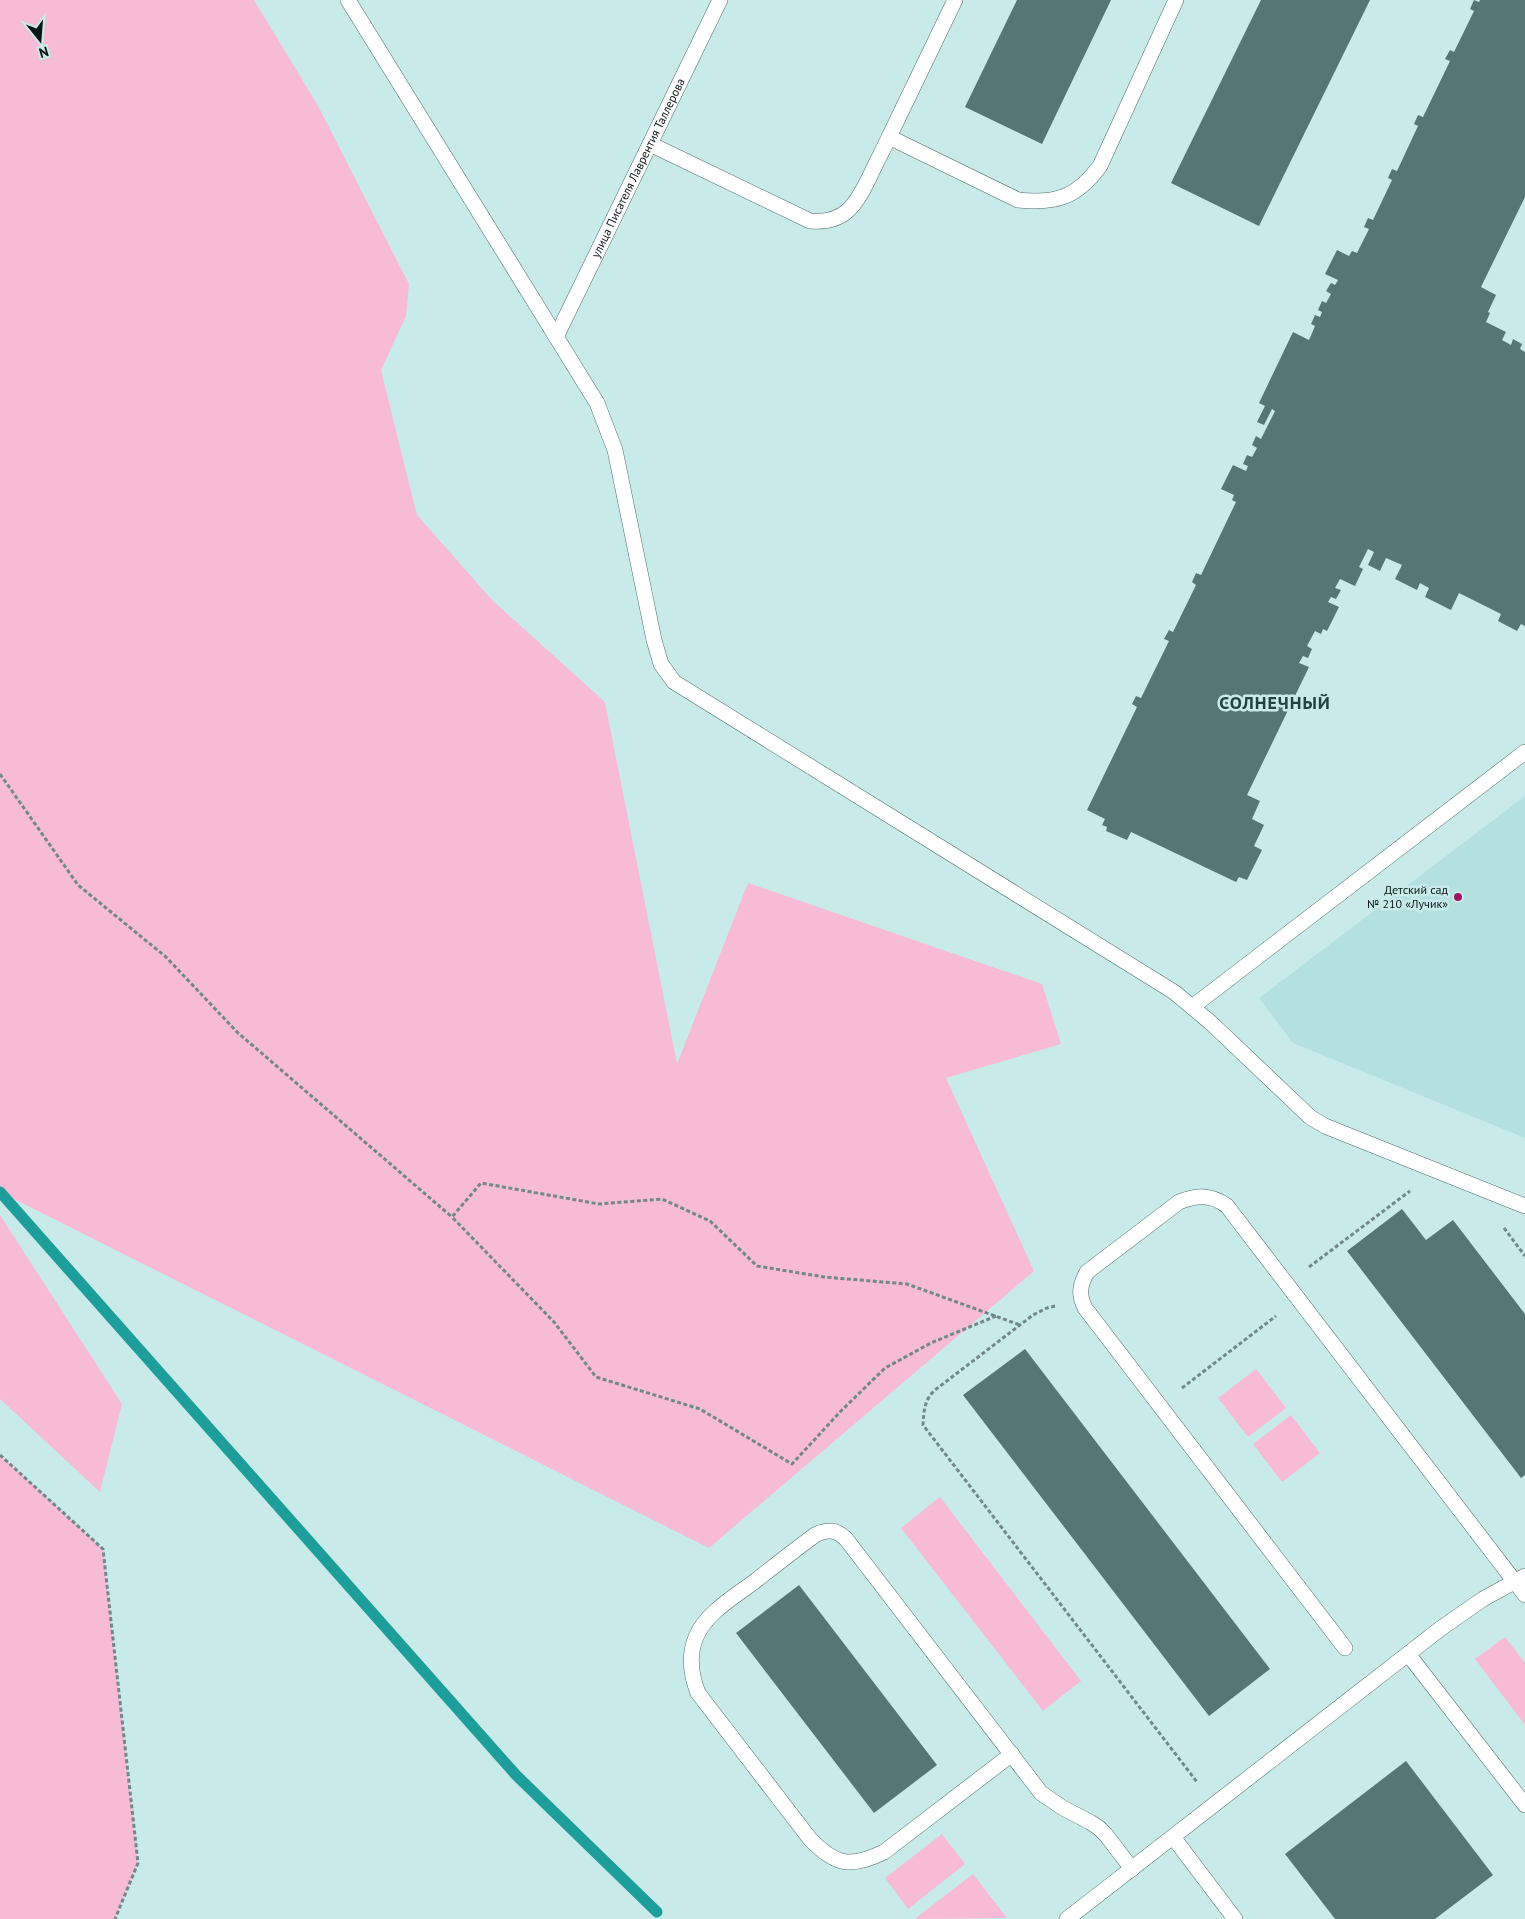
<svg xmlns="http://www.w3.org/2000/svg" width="1525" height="1919" viewBox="0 0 1525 1919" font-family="'PT Sans',sans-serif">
<rect width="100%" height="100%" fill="#c8ebe9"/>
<path fill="#b4e1df" d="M1525,796V1138L1293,1043L1259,998Z"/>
<g fill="#f7bbd6">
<path d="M0,0H254L317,104L409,284L406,316L381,370L417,515L493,601L605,702L677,1064L748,883L1042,984L1061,1044L946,1078L1034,1271L709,1548L0,1192Z"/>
<path d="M0,1215L122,1404L100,1492L0,1399Z"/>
<path d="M1256,1369L1286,1408L1248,1437L1218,1398Z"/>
<path d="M1291,1415L1320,1453L1282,1482L1253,1444Z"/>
<path d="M0,1455L103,1549L138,1863L115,1919H0Z"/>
<path d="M940,1497L1081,1681L1043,1711L901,1528Z"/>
<path d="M1505,1637L1525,1663V1725L1475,1659Z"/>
<path d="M942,1834L965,1864L908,1909L885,1878Z"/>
<path d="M973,1874L1007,1918L917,1919L916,1918Z"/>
</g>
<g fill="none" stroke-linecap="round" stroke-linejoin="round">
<path stroke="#1d9e9b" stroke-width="11" d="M0,1192L516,1775L657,1912"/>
</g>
<g fill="#567675">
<path d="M1017,0H1111L1042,144L965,107Z"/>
<path d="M1261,0H1370L1259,226L1171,183Z"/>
<path d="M1474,0L1479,2L1480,0H1525V197L1481,287L1496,295L1488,312L1490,313L1486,322L1506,332L1502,340L1511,345L1513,339L1522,344L1520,349L1525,352V626L1521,624L1517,631L1498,621L1501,614L1459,593L1451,610L1425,597L1429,588L1420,583L1417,590L1395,579L1402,565L1386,558L1380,571L1368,565L1374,552L1368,549L1359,567L1363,569L1355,586L1340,579L1335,588L1341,590L1336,599L1331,597L1328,602L1339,607L1327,631L1323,629L1321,634L1315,631L1307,646L1312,649L1308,658L1303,656L1299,663L1309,667L1247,795L1260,801L1252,819L1264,825L1254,846L1262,850L1247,880L1239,877L1236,882L1131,832L1127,840L1106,831L1107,827L1102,825L1105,819L1087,810L1137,707L1132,704L1136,696L1141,698L1169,641L1164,639L1169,630L1173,632L1196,585L1192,582L1196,573L1201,575L1236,502L1232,500L1234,495L1221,489L1233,465L1246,471L1248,466L1243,464L1247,455L1252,457L1257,448L1252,445L1256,436L1261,439L1275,411L1272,409L1264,425L1257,422L1265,406L1259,403L1293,332L1309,340L1315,326L1311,324L1315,315L1320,317L1322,312L1318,310L1322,301L1326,303L1331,294L1326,291L1331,283L1335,285L1338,280L1325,274L1337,250L1349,256L1352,251L1357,253L1369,229L1364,227L1368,218L1373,220L1392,180L1388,178L1392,169L1397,171L1418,126L1414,124L1418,115L1423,117L1450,61L1445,59L1450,50L1454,52L1474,11L1470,9Z"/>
<path d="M1402,1209L1426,1240L1453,1220L1525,1314V1475L1521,1478L1347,1251Z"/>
<path d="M1025,1349L1270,1669L1209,1716L963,1395Z"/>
<path d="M799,1585L937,1765L874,1813L736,1633Z"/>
<path d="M1406,1761L1493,1875L1435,1919H1335L1285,1854Z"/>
</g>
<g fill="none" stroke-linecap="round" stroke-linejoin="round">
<g stroke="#4c6c6b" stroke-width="16">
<g id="service">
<path d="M348,0L597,403L615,450L654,640L661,664L674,682L1174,992L1210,1022L1310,1117L1325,1126L1525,1206"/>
<path d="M889,137L955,0"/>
<path d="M650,144L810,221C845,224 856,205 870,176C876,163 883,150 889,137L1018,200C1057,204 1077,197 1100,166L1176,0"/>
<path id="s1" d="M556,337L720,0"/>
<path d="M1192,1007L1525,752"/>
<path d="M1345,1648L1085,1308C1078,1294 1080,1285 1087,1272L1179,1202C1197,1195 1211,1194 1227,1206L1525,1595"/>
<path d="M1408,1654L1525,1805"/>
<path d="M1012,1754L884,1852C851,1868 836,1866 810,1839L698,1693C691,1675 688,1656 696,1637C706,1613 734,1597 754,1582C774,1566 795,1550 815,1535C827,1529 836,1529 846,1539L1041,1793L1063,1808L1090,1822L1099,1828L1106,1835L1132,1869"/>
<path d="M1173,1837L1235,1919"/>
<path d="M1067,1919L1440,1629L1483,1599L1525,1576"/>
</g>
</g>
<g stroke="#708887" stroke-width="3" stroke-dasharray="4 2.5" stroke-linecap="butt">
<path d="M0,774L78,885L166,957L237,1032L452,1217"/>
<path d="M1504,1228L1525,1256"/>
<path d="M1309,1267L1410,1191"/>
<path d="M1055,1306L1047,1308L1033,1315L935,1390C924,1400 924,1411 923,1425L1197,1782"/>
<path d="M996,1316L931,1343L885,1368L840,1412L792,1464L700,1409L596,1377L554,1322L452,1217L481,1183L599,1204L662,1199L710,1221L757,1266L824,1277L907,1284L1020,1325"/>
<path d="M1182,1388L1276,1316"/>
<path d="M0,1455L103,1549L138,1863L115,1919"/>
</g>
<use href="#service" stroke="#fff" stroke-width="15"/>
</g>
<circle fill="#9a1467" stroke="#c8ebe9" stroke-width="2" cx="1458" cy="897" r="5"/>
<g text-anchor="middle" stroke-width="5" stroke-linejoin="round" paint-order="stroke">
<g font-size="12" fill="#091615" stroke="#c8ebe9">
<text dy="4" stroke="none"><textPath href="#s1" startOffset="188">улица Писателя Лаврентия Таллерова</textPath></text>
</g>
<g font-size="12" fill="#091615" stroke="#c8ebe9" text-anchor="end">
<text x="1448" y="894">Детский сад<tspan x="1448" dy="14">№ 210 «Лучик»</tspan></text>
</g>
<g font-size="18" font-weight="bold" letter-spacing="1" fill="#234140" stroke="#c8ebe9">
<text x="1275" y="709">СОЛНЕЧНЫЙ</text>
</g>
</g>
<g transform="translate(40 40) rotate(163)" stroke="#c8ebe9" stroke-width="4" paint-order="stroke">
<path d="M0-4L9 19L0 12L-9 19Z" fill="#091615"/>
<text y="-8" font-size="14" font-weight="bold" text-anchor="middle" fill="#091615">N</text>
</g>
</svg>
